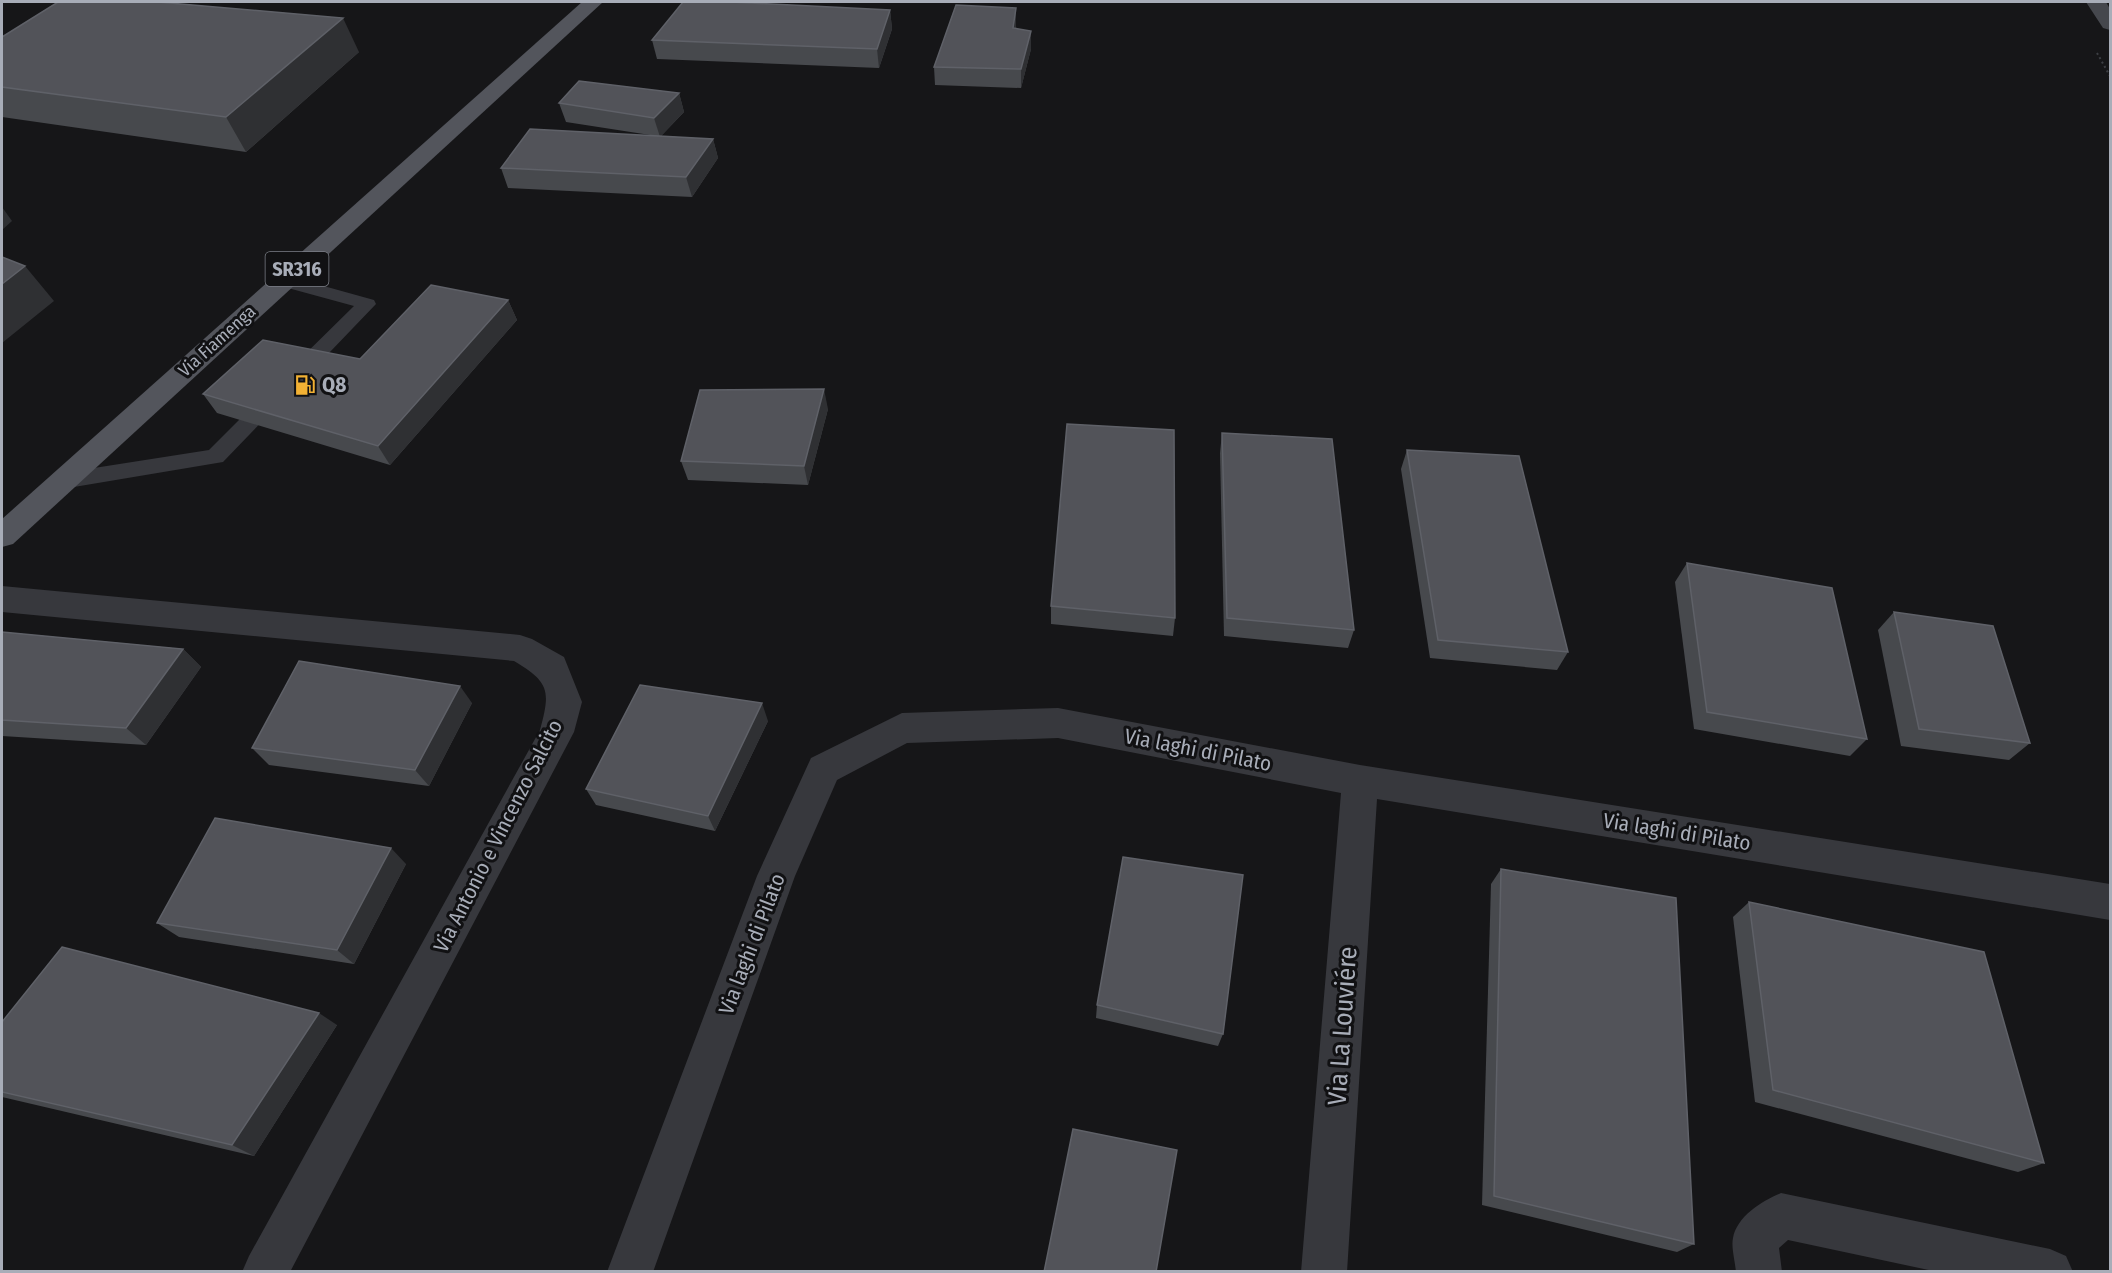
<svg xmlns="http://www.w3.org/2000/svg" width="2112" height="1273" viewBox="0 0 2112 1273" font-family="'Fira Sans Condensed',sans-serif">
<rect width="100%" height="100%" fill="#161618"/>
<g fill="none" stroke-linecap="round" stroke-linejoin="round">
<path stroke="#3d3f44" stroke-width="2" stroke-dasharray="2 3" stroke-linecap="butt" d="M2097,53L2110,76"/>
<g fill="#37383d" fill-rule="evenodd">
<path d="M284,275L374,300L376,304L305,378L298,380L291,378L288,373L291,368L354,306L277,285L275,281L277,277Z"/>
<path d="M271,393L278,395L281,400L278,405L223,462L62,489L54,487L51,481L54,475L62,473L209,450L264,395Z"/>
</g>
<g fill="#37383d" fill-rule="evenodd">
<path d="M2,586L520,635L532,639L564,657L582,702L574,732L290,1272H242L249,1256L540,730C551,690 549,682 514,661L2,612Z"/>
<path d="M1058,708L1360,765L2110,884V920L1377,799L1347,1272H1301L1341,793L1058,738L907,743L837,780L795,876L653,1272H607L757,876L811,758L902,713Z"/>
<path d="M1781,1193L2050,1249L2066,1256L2073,1272H1938L1788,1240L1779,1248L1782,1272H1736C1735,1261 1731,1247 1733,1238C1737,1216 1762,1201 1781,1193Z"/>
</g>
<path fill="#45474d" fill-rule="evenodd" d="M2086,2H2106L2110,9V30L2103,28Z"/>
<path fill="#53555c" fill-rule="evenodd" d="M582,2H603L13,544L2,547V519Z"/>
</g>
<g fill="#47494d">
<path d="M1016,8V29L1031,49L1021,88L935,85L934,67Z"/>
<path d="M890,10L892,29L879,68L657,59L652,40Z"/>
<path d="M359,52L246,152L2,117V87Z"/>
<path d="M679,93L684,112L661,136L713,139L718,158L692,197L508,188L501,168L650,135L566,122L559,103Z"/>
<path d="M508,300L517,320L390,465L217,413L203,394L360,359Z"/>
<path d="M828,409L808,485L688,480L681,461Z"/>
<path d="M1222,433L1354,630L1348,648L1224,636L1220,453Z"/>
<path d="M1407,450L1568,652L1557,670L1430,658L1401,469Z"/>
<path d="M1687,563L1867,739L1850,756L1694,729L1675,582Z"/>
<path d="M1051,606L1175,618L1173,636L1051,624Z"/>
<path d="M1894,612L2030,743L2009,760L1901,746L1878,630Z"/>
<path d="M2,632L183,649L201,667L146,745L2,736Z"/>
<path d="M472,703L429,786L269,765L252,748Z"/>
<path d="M768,721L715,831L596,805L586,789Z"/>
<path d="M406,864L354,964L179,937L157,923Z"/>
<path d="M1501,869L1694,1244L1677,1252L1482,1205L1491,884Z"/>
<path d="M1749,902L2044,1163L2018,1172L1755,1102L1733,917Z"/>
<path d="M1097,1005L1223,1034L1218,1046L1096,1018Z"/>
<path d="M2,1022L337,1025L254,1156L2,1097Z"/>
</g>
<g fill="#2f3033">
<path d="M1016,8V27L1013,47V28Z"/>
<path d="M890,10L892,29L879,68L877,49Z"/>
<path d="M343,18L359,52L246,152L226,117Z"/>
<path d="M1031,31V49L1021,88V69Z"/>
<path d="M679,93L684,112L660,137L654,118Z"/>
<path d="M713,139L718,158L692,197L686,177Z"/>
<path d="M2,207L12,221L2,230Z"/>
<path d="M25,266L54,301L2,343V284Z"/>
<path d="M508,300L517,320L390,465L378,446Z"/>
<path d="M824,389L828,409L808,485L804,466Z"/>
<path d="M183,649L201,667L146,745L126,728Z"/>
<path d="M460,686L472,703L429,786L415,770Z"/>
<path d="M762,703L768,721L715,831L708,816Z"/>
<path d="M391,848L406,864L354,964L337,950Z"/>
<path d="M319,1013L337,1025L254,1156L232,1145Z"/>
</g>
<g fill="#525359" stroke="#5f6168" stroke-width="1.5">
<path d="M58,2H158L343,18L226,117L2,87V37Z"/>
<path d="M683,2H730L890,10L877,49L652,40Z"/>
<path d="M956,5L1016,8L1013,28L1031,31L1021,69L934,67Z"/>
<path d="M579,81L679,93L654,118L559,103Z"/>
<path d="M530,129L713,139L686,177L501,168Z"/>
<path d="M2,257L25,266L2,284Z"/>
<path d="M431,285L508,300L378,446L203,394L263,340L360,359Z"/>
<path d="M824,389L804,466L681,461L700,390Z"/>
<path d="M1067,424L1174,430L1175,618L1051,606Z"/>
<path d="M1222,433L1332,439L1354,630L1227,618Z"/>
<path d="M1407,450L1519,456L1568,652L1438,640Z"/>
<path d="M1687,563L1832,588L1867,739L1707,712Z"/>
<path d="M1894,612L1993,626L2030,743L1919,729Z"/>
<path d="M2,632L183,649L126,728L2,720Z"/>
<path d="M299,661L460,686L415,770L252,748Z"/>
<path d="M640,685L762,703L708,816L586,789Z"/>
<path d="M215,818L391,848L337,950L157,923Z"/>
<path d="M1123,857L1243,875L1223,1034L1097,1005Z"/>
<path d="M1501,869L1676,898L1694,1244L1494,1196Z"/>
<path d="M1749,902L1984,952L2044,1163L1773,1090Z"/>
<path d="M62,947L319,1013L232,1145L2,1092V1022Z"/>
<path d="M1073,1129L1177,1150L1156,1272H1044Z"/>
</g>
<defs>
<g id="fuel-bare" transform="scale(1.62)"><path d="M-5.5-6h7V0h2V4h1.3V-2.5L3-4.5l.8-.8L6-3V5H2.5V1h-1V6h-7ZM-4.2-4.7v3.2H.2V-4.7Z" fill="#f2b134" stroke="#111113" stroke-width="2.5" paint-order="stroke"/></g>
</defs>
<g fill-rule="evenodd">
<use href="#fuel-bare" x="305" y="385"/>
</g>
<g text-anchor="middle" stroke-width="6" stroke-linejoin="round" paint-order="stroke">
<g font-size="18" fill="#a8adb8" stroke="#111113">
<text transform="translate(217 341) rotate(-42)" y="6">Via Fiamenga</text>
</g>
<rect fill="#111113" stroke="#7b7e86" stroke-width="1.5" x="265.5" y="252" width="63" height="34" rx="4.5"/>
<g font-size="20" font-weight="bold" fill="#a8adb8">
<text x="297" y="276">SR316</text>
</g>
<g font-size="21" font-weight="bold" fill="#a8adb8" stroke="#111113" text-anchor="start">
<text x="322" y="392">Q8</text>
</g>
<g font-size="21" fill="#a8adb8" stroke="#111113">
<text transform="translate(1198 750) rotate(11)" y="7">Via laghi di Pilato</text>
<text transform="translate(1677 832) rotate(9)" y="7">Via laghi di Pilato</text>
<text transform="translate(498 836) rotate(-63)" y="7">Via Antonio e Vincenzo Salcito</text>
<text transform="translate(752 944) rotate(-69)" y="7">Via laghi di Pilato</text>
</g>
<g font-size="26" fill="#a8adb8" stroke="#111113">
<text transform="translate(1342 1026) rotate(-86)" y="9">Via La Louviére</text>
</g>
</g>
<rect width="2112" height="1273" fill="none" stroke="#a8adb8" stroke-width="6"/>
</svg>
